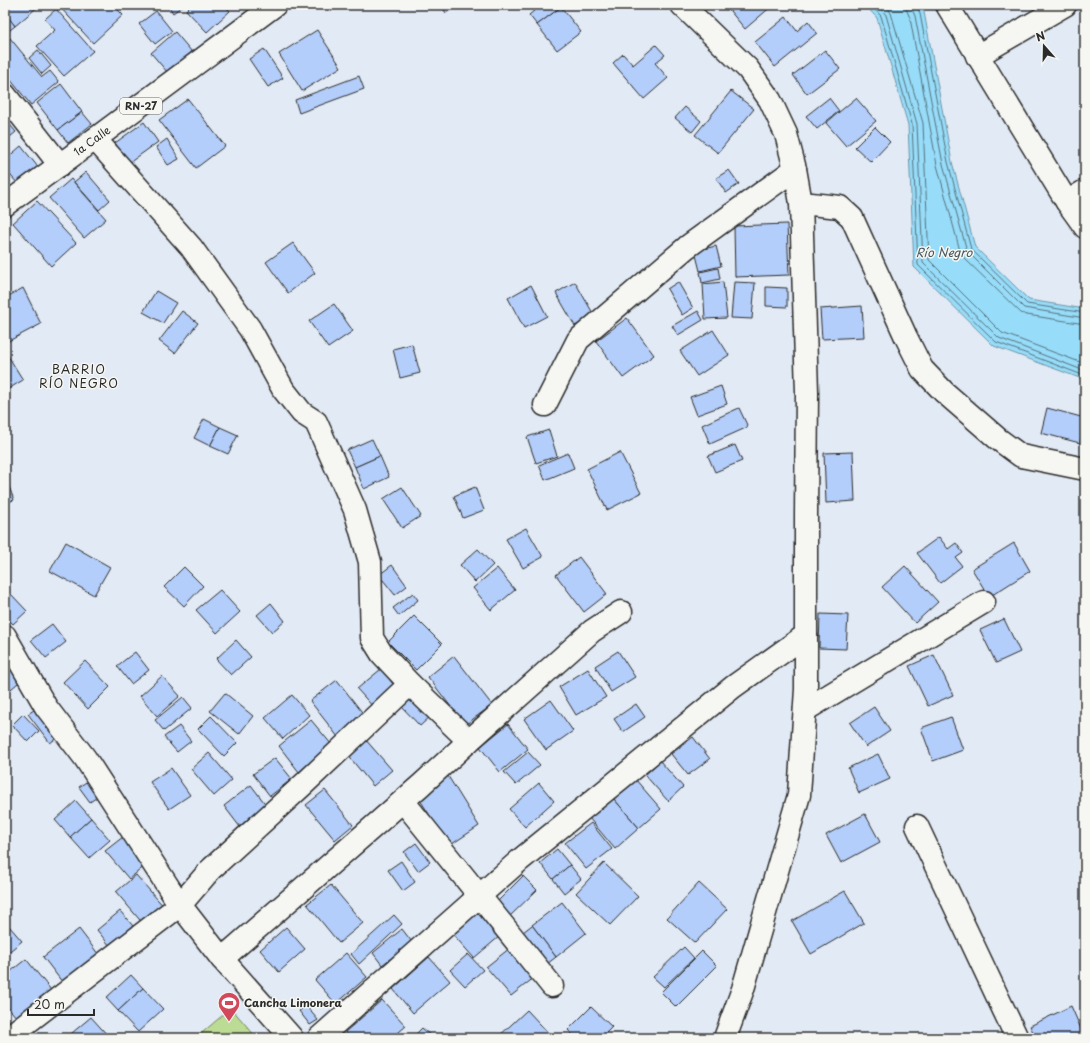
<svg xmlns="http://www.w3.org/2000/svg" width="1090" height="1043" viewBox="0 0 1090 1043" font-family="'Playpen Sans',sans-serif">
<rect width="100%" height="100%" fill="#e2eaf5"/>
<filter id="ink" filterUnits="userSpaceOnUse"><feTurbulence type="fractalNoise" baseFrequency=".025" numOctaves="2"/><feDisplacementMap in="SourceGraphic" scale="8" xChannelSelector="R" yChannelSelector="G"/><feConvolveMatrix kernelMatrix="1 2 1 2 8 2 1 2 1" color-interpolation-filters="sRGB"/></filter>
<g filter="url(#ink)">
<path fill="#bcdc95" stroke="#748460" d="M231,1008L257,1038H196Z"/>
<path fill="#97dcf9" stroke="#6c95a7" d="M865,5H920L924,12L952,162L975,247L1029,300L1085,309V380L994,346L914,267L908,125L877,18Z"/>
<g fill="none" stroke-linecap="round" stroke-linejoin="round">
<g stroke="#56727d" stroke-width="1">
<path d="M871,5L881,16L912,124L918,265L996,342L1085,376"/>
<path d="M878,5L886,15L917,124L923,263L999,338L1085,371"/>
<path d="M886,5L891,13L923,123L929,260L1002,333L1085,364"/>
<path d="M906,5L907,11L910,18L937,165L960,251L964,258L1021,313L1027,315L1085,324"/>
<path d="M912,5V9L915,16L943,164L967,251L1024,308L1085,318"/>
<path d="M917,5L920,14L948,162L971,249L1027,304L1085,313"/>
</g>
</g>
<g fill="#b3cefb" stroke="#2b2b2b">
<path d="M5,5H40L15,26L5,13Z"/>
<path d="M58,5H113L123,15L93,43Z"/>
<path d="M168,5H184L173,13Z"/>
<path d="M191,5H224L230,11L207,32L186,10Z"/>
<path d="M441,5H458L446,13Z"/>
<path d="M541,5H559L561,7L537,25L529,15Z"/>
<path d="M725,5H773L745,29Z"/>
<path d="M561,7L581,32L557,50L537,25Z"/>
<path d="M56,9L93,51L64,76L37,46L55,30L45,19Z"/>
<path d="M156,11L172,31L155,44L139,24Z"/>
<path d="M5,13L15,26L5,34Z"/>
<path d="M786,17L797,31L808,21L817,33L775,67L755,42Z"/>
<path d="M317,30L341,67L302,91L279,54Z"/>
<path d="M175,32L192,52L168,73L151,53Z"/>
<path d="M10,38L42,77L50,71L59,82L31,105L5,73V42Z"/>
<path d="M656,45L665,55L655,63L668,78L644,99L613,63L623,54L633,65Z"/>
<path d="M264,49L283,78L268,87L249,59Z"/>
<path d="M38,50L51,66L42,74L29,58Z"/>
<path d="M825,50L840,69L807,94L793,75Z"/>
<path d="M359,76L364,89L299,113L295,100Z"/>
<path d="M61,84L82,112L58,130L37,103Z"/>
<path d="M731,91L754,109L718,153L695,135Z"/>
<path d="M829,98L839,111L817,129L806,116Z"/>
<path d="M856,98L876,121L846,146L826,123Z"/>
<path d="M188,99L225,146L196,168L159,120Z"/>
<path d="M685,107L701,121L692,132L675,118Z"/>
<path d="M82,112L92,124L68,143L58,130Z"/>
<path d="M5,119L16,132L5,141Z"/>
<path d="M144,122L158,142L129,163L115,143Z"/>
<path d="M875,127L890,142L871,162L855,147Z"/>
<path d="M167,139L179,159L168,165L156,147Z"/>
<path d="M21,146L38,167L18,184L5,169V160Z"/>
<path d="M729,170L739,184L726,193L716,178Z"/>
<path d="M86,172L110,200L99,210L74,182Z"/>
<path d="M71,179L106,219L84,238L49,198Z"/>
<path d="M37,201L76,243L51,266L13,223Z"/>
<path d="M787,224L789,275L735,277L734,226Z"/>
<path d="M293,243L315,273L288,293L266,262Z"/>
<path d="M716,246L721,266L700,271L695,251Z"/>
<path d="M718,268L720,279L702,283L700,272Z"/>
<path d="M575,282L594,315L575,326L556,293Z"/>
<path d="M678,282L693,308L682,315L667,289Z"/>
<path d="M723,282L727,318L705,319L703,284Z"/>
<path d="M734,282L755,283L752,319L731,318Z"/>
<path d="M531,285L547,316L524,328L508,298Z"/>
<path d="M766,287L787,288V307L766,306Z"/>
<path d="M23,288L41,324L5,343V298Z"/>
<path d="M156,291L176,303L163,323L143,312Z"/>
<path d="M334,304L353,331L328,348L309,321Z"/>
<path d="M862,306L864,337L822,339L820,309Z"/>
<path d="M182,311L198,323L175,353L159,341Z"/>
<path d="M698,311L703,320L678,335L672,326Z"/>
<path d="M627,318L654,355L623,378L596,341Z"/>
<path d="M713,330L729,355L697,376L680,351Z"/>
<path d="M412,344L420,373L400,378L393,349Z"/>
<path d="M5,351L23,380L5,391Z"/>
<path d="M721,386L727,404L697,415L690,397Z"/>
<path d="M739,408L748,427L710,444L702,425Z"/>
<path d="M1047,408L1085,418V422L1080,443L1041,433Z"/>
<path d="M204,419L220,427L210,446L194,438Z"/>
<path d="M220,427L238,435L228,454L210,446Z"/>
<path d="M549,430L557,456L536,463L527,437Z"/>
<path d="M372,439L380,456L355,467L347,450Z"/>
<path d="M735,445L742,461L715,472L708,456Z"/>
<path d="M620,452L641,493L607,510L587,469Z"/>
<path d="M853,452L855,501L826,503L824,453Z"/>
<path d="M568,453L574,468L545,480L539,465Z"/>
<path d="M380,456L389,477L364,489L355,467Z"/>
<path d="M5,476L14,500L5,503Z"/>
<path d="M402,487L421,516L402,528L383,499Z"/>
<path d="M475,487L484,510L463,518L454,496Z"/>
<path d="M526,528L543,557L523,568L506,539Z"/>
<path d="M939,537L948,549L956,543L963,553L956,558L962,566L940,583L917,553Z"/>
<path d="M66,542L110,567L94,595L50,571Z"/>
<path d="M1014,543L1030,571L989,597L972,569Z"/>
<path d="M478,549L493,565L475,582L460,565Z"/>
<path d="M579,557L607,594L584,612L556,575Z"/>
<path d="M392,565L407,586L395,595L379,575Z"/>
<path d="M905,566L938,602L915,623L882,587Z"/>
<path d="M184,567L203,586L184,606L164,587Z"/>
<path d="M497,568L515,590L491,610L473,588Z"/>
<path d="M220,590L240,612L217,633L196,610Z"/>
<path d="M413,593L418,600L399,616L393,608Z"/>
<path d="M11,594L27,611L13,624L5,616V600Z"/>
<path d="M271,603L285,621L272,632L257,615Z"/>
<path d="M820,614L848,615L846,649L819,648Z"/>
<path d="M414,616L442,644L416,670L388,642Z"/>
<path d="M1004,619L1020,652L996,663L980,630Z"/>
<path d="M52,624L66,642L46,658L31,640Z"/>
<path d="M236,640L251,657L231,675L216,659Z"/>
<path d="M618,651L635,677L611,692L595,666Z"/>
<path d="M135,652L149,670L131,684L117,666Z"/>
<path d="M934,655L953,695L928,706L909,666Z"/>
<path d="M454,656L492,705L465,725L428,677Z"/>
<path d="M5,657L24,678L5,694Z"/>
<path d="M85,661L110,687L88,709L63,682Z"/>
<path d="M381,669L398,690L375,709L357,689Z"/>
<path d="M588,669L606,697L576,715L559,687Z"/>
<path d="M162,676L180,696L157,716L140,696Z"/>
<path d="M337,680L365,716L338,737L310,701Z"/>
<path d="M225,693L253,716L239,734L210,711Z"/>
<path d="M292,695L309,715L283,739L265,718Z"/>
<path d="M413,695L432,715L420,726L401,706Z"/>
<path d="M183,697L192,708L164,731L155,720Z"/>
<path d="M551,700L573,731L546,750L524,719Z"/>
<path d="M636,704L645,717L623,732L614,719Z"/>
<path d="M41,705L62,734L50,743L28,714Z"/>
<path d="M874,707L890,731L866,747L850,723Z"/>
<path d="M23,714L39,731L28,742L12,725Z"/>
<path d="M211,716L237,743L224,756L198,729Z"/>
<path d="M951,717L963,750L933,761L921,728Z"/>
<path d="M311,720L332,745L299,772L279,746Z"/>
<path d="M508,724L528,749L500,772L480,747Z"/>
<path d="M179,726L191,741L177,752L164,737Z"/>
<path d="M693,737L710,759L688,775L671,754Z"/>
<path d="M365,739L392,770L373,786L347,754Z"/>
<path d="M528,752L540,765L516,785L504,772Z"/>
<path d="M209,753L232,780L214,796L191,769Z"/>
<path d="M878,754L890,779L859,793L848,768Z"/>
<path d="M275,758L292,779L270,796L253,774Z"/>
<path d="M660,761L683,787L668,801L645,775Z"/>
<path d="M171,768L190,795L169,809L150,782Z"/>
<path d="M448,776L479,826L449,846L417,795Z"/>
<path d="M635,779L661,809L639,828L613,798Z"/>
<path d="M89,780L100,795L90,802L79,787Z"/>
<path d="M539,783L554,801L525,827L509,809Z"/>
<path d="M251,785L267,806L240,827L224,806Z"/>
<path d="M325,790L353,825L335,840L306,805Z"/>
<path d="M613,798L639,828L615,849L589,818Z"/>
<path d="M76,801L91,818L70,837L55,820Z"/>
<path d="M865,814L880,842L841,863L826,835Z"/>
<path d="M91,818L110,840L89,858L70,837Z"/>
<path d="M591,823L612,849L586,869L565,843Z"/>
<path d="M128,833L151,861L129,879L105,851Z"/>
<path d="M416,843L430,862L418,871L404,852Z"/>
<path d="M557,849L570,865L553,879L540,863Z"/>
<path d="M401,861L415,882L403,891L388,870Z"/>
<path d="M604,863L638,896L610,925L576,893Z"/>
<path d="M570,865L581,879L564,893L553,879Z"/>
<path d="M136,875L165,908L145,926L116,892Z"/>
<path d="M523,876L537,890L508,918L494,905Z"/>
<path d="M699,883L727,909L695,943L667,918Z"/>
<path d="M331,885L363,923L339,943L307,904Z"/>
<path d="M845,891L864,923L811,954L792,921Z"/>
<path d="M562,902L586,933L556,957L532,925Z"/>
<path d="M477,909L500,936L474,958L450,931Z"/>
<path d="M120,911L133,926L110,946L97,930Z"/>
<path d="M394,915L402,924L359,964L351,954Z"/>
<path d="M532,925L556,957L543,967L518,936Z"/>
<path d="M9,926L22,941L5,955V929Z"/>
<path d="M286,927L305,949L279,972L260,950Z"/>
<path d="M79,929L102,959L66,987L43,957Z"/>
<path d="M402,929L412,942L382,965L373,953Z"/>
<path d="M684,947L694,958L664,987L653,977Z"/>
<path d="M510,948L535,977L511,996L486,967Z"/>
<path d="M702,951L717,966L676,1007L661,992Z"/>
<path d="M346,953L367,977L336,1004L315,980Z"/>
<path d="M468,954L483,970L465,986L450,970Z"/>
<path d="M429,957L450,981L413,1013L393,989Z"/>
<path d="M26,959L51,990L17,1018L5,1004V976Z"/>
<path d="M131,975L143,988L118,1011L106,998Z"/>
<path d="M143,988L163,1009L138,1032L118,1011Z"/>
<path d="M382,1000L406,1026L392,1038H350L345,1032Z"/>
<path d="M306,1006L318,1020L310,1025L299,1011Z"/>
<path d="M1071,1006L1085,1038H1036L1030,1026Z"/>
<path d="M591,1007L612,1027L601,1038H576L568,1030Z"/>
<path d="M527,1010L553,1038H497Z"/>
<path d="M91,1017L110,1038H66Z"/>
<path d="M422,1028L433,1038H412Z"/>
</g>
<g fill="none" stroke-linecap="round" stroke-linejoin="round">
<g stroke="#2b2b2b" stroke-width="25">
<g id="minor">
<path d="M682,5L748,69L770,100L786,134L795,169L801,203L807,392L806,516V689L799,795L743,989L725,1038"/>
<path d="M947,5L1067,202L1085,227"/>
<path d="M977,56L1065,5"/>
<path d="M5,95L60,165"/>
<path d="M95,139L191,247L250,329L283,389L302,413L316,422L355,510L370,562L372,638L382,654L410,684L469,741"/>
<path d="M1067,202L1085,191"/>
<path d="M801,203L840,207L852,218L906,337L922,369L944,392L998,439L1021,456L1085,469"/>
<path d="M545,405L578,340L687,247L795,169"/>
<path d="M5,636L46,707L85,758L180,905L222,959L292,1038"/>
<path d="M805,710L984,602"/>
<path d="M403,801L552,986"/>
<path d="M917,826L1017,1038"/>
<path d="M222,959L421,785L469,741L592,631L621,612"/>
<path d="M7,1038L180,905L210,870L305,783L410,684"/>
<path d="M319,1038L520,860L733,687L806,635"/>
</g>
</g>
<g stroke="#2b2b2b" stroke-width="25">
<path id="major" d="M5,205L95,139L275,5"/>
</g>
<use href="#minor" stroke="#f6f6f2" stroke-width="22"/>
<use href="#major" stroke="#f6f6f2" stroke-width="22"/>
</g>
</g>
<defs>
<g id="stadium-pin" transform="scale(1.15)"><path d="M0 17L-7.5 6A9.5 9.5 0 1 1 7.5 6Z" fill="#d1495b" stroke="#f6f6f2"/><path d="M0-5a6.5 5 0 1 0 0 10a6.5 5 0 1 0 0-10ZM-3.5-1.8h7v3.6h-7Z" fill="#fff"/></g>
</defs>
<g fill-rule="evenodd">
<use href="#stadium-pin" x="229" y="1003"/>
</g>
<g text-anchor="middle" stroke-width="3" stroke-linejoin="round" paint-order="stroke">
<rect fill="#f6f6f2" stroke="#686867" stroke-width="1" x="120" y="98" width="42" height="16" rx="3"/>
<g font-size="10" font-weight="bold" fill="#2b2b2b">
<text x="141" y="110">RN-27</text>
</g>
<g font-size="11" fill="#2b2b2b" stroke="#f6f6f2">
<text transform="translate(92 141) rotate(-36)" y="4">1a Calle</text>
</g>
<g font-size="11" font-weight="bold" fill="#2b2b2b" stroke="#f6f6f2" text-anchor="start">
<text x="244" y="1007">Cancha Limonera</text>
</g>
<g font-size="12" font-style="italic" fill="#46575e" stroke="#f6f6f2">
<text x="944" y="257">Río Negro</text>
</g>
<g font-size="12" letter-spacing="1" fill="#2b2b2b" stroke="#f6f6f2">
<text x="79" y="374">BARRIO<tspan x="79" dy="14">RÍO NEGRO</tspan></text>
</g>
</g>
<rect width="1090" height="1043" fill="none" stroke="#f6f6f2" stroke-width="20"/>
<rect x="10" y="10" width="1070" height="1023" fill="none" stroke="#2b2b2b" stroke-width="1.5" filter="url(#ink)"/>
<g transform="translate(1044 46) rotate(340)" stroke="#f6f6f2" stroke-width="3" paint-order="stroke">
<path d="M0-3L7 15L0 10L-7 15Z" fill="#2b2b2b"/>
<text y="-6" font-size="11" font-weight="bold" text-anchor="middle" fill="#2b2b2b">N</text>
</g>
<path d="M28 1009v6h66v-6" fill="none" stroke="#2b2b2b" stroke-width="2"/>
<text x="34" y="1009" font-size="12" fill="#2b2b2b" stroke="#f6f6f2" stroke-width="3" paint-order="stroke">20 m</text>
</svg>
